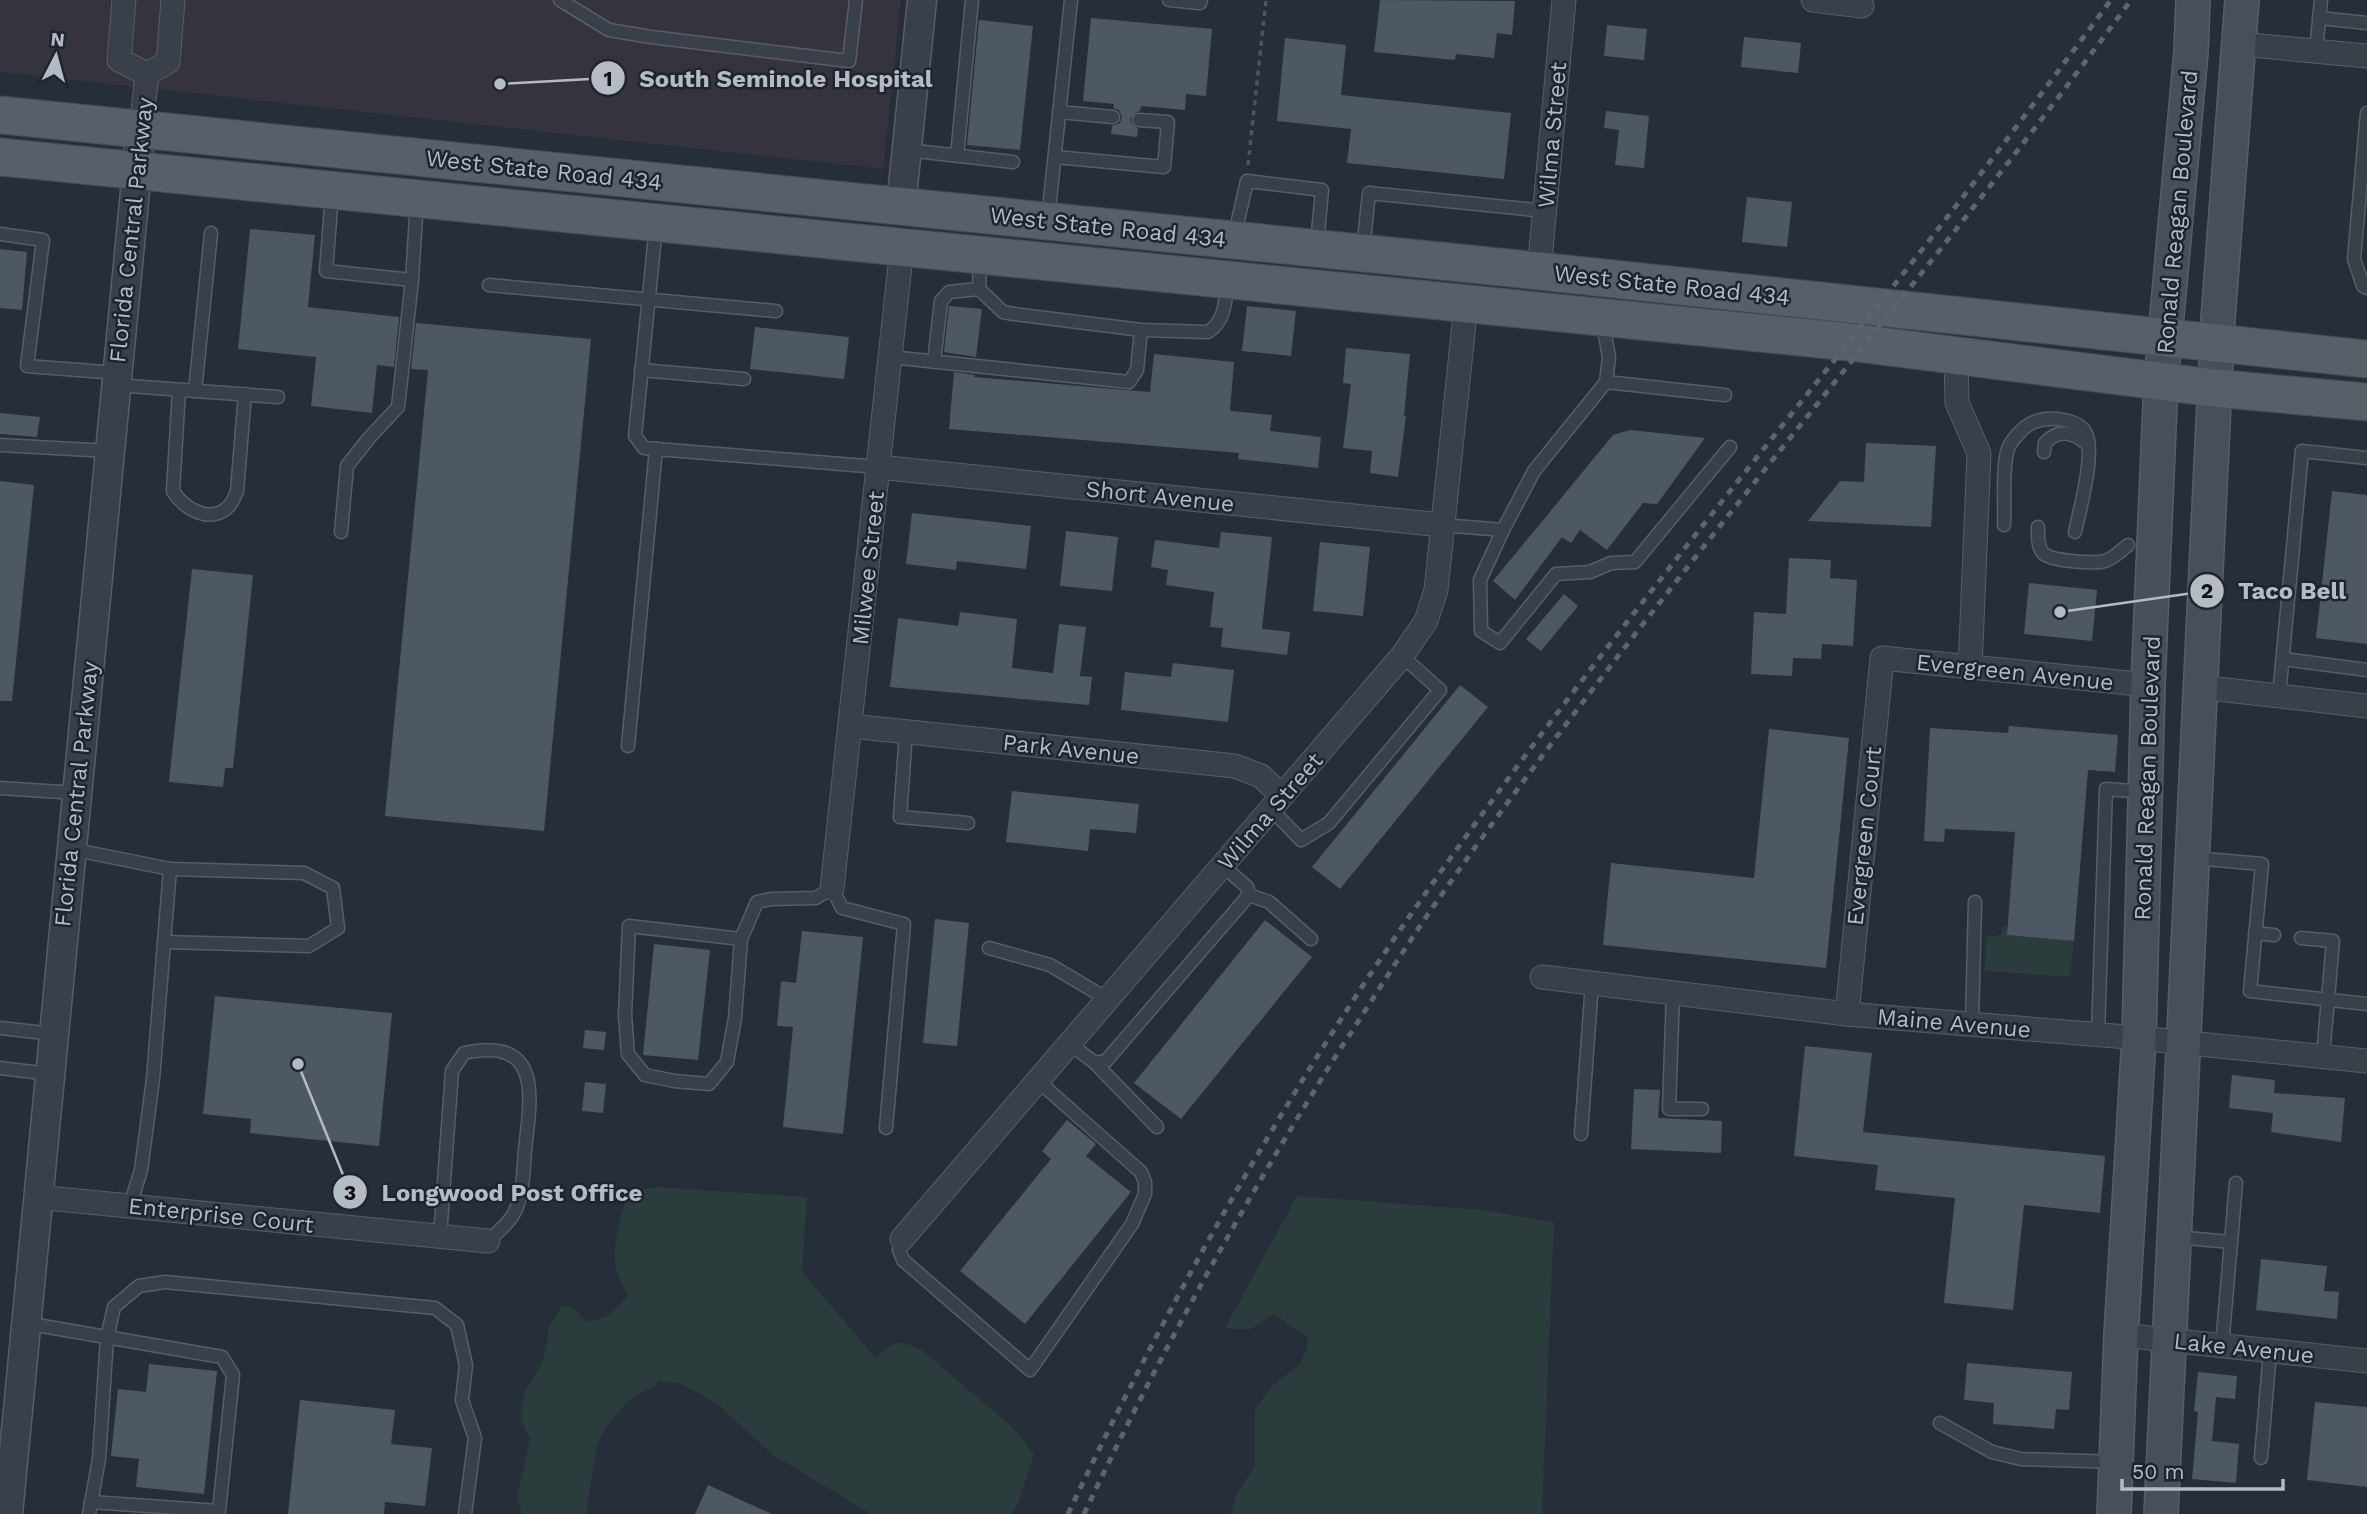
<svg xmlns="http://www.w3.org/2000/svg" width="2367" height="1514" viewBox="0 0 2367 1514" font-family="'Work Sans',sans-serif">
<rect width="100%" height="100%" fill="#262e39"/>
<path fill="#35333e" d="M0,0H901L883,169L0,72Z"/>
<g fill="#2b3c3c">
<path d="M2003,926H2007V935L2074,941L2070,977L1985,971L1986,937L2001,935Z"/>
<path d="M657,1187L807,1197L802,1272L875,1357C895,1342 897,1338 922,1350L1012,1427L1034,1454L1020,1498L1012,1514H871L773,1455L715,1402L679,1383L659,1381L656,1385L629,1400L608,1424L597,1444L586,1514H522L517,1497L530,1439L521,1419L524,1392L541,1366L546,1349L548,1328L562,1306H571L587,1322C607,1320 616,1310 628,1295C625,1288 621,1282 618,1275C609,1249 621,1216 629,1191Z"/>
<path d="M1297,1196L1484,1210L1554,1222L1542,1514H1231L1235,1497L1255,1465V1409L1274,1384L1300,1364L1307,1347V1337L1273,1314L1250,1330L1225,1328Z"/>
</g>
<g fill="#4e5864">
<path d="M1380,0L1515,1L1512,35L1497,33L1494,58L1456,54L1455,60L1374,52Z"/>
<path d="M1091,18L1212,29L1206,96L1186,94L1185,110L1141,106L1140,111L1135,113L1130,119L1132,124L1138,129L1137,137L1111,134L1112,126L1120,123L1122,117L1119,110L1113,108L1114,104L1083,101Z"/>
<path d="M979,20L1033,26L1020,150L967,145Z"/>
<path d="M1607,25L1647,29L1644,60L1604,56Z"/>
<path d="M1744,37L1801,43L1798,73L1741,67Z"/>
<path d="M1285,38L1346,45L1341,95L1511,113L1504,179L1347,163L1351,129L1277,121Z"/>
<path d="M1606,111L1649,116L1644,168L1615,165L1619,130L1604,128Z"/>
<path d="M1747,197L1792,202L1787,247L1742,242Z"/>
<path d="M250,229L315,235L308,307L399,317L394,367L377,365L372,413L311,406L316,357L238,349Z"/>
<path d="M0,249L27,252L22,310L0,308Z"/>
<path d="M949,306L982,309L976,357L944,352Z"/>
<path d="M1247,306L1296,311L1291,356L1242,351Z"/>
<path d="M416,323L591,339L544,831L385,816L428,370L411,369Z"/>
<path d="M755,327L849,337L844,379L750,369Z"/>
<path d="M1346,348L1410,354L1404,416H1406L1398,477L1370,473L1372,451L1343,448L1351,384L1343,383Z"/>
<path d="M1154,354L1234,362L1230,411L1272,415L1270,431L1321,437L1318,468L1238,459L1239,453L949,429L954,372L975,375L974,377L1150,392Z"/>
<path d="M0,413L40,417L37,437L0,434Z"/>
<path d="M1630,430L1705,438L1657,504L1643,503L1607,550L1580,530L1571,543L1562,537L1515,600L1493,581L1613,435Z"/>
<path d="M1866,443L1936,446L1931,527L1808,521L1840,481L1864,482Z"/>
<path d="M0,481L34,485L12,701H0Z"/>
<path d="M2332,491L2367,495V644L2316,638Z"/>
<path d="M912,513L1031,526L1026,569L957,561L956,570L906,564Z"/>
<path d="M1066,531L1118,537L1112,591L1060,586Z"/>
<path d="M1221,532L1272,537L1262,629L1290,632L1287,655L1221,647L1223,628L1210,627L1214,592L1166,585L1168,570L1151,567L1155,540L1219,548Z"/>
<path d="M1320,542L1370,547L1363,616L1313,611Z"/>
<path d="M1789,558L1831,560L1830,578L1857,580L1853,646L1822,644L1821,659L1793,658L1792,676L1751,674L1754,612L1786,614Z"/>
<path d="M192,569L253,575L233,768H225L223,787L169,782Z"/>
<path d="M2029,583L2097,590L2092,641L2024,634Z"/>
<path d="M1564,594L1578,606L1541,651L1526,639Z"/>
<path d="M960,612L1017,619L1012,668L1053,673L1059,624L1086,627L1080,676L1092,677L1089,705L890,687L898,618L958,626Z"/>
<path d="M1173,663L1234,670L1228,722L1121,710L1125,672L1171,677Z"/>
<path d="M1460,685L1488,707L1340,889L1312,867Z"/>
<path d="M2009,726L2118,735L2115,772L2088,770L2074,941L2007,935L2015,832L1945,829L1944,842L1924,841L1930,728L2008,733Z"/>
<path d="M1769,729L1849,738L1826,968L1603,945L1611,863L1754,878Z"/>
<path d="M1012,791L1139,804L1136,833L1090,829L1088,851L1006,842Z"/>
<path d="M935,919L969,923L957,1046L923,1043Z"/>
<path d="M1265,920L1312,957L1181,1119L1134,1083Z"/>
<path d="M802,931L863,937L843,1134L783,1127L793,1027L777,1026L781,981L796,983Z"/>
<path d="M654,944L710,950L698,1060L643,1055Z"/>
<path d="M215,996L392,1013L379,1146L250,1133L251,1119L203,1114Z"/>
<path d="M585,1030L606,1032L604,1050L583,1048Z"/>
<path d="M1805,1046L1872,1053L1863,1132L2105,1156L2100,1213L2024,1205L2013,1310L1944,1303L1955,1198L1875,1190L1878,1165L1794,1156Z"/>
<path d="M2232,1075L2275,1080L2274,1093L2345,1098L2341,1142L2271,1132L2273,1113L2229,1108Z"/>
<path d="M585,1082L606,1084L603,1113L582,1111Z"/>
<path d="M1634,1089L1660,1090L1658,1118L1722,1121L1721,1153L1631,1149Z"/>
<path d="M1067,1120L1096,1144L1086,1156L1131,1192L1025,1324L960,1271L1051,1159L1042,1151Z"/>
<path d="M2261,1259L2327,1266L2324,1291L2339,1292L2337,1319L2256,1310Z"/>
<path d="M1967,1363L2072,1372L2069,1410L2056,1409L2054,1429L1993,1424L1994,1403L1964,1400Z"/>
<path d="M149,1364L217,1371L204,1494L136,1487L139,1459L111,1456L118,1389L146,1392Z"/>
<path d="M2198,1372L2237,1376L2235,1399L2216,1397L2212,1441L2239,1444L2236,1483L2192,1479L2198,1412L2194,1411Z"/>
<path d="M300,1400L395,1410L391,1444L432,1448L425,1506L385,1502L384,1514H288Z"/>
<path d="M2315,1402L2367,1407V1487L2307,1480Z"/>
<path d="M708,1485L772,1514H695Z"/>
</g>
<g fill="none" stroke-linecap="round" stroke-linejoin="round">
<g stroke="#575e67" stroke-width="15">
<g id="service">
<path d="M560,0L609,30L651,37L849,61L856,0"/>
<path d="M1169,0L1200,3L1201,0"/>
<path d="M2319,18L2367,23"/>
<path d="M2316,51L2321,0"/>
<path d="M1059,112L1113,117"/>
<path d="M2367,113L2354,259L2363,286L2367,288"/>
<path d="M907,150L1013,162"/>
<path d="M957,156L972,0"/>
<path d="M1055,157L1164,167L1168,122L1139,120"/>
<path d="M332,194L326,271L412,280L417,200"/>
<path d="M1048,219L1071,0"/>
<path d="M656,226L635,436L644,448L878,467"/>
<path d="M0,234L43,240L27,366L117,373"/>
<path d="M1234,238L1247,181L1322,190L1317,244"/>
<path d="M1363,250L1369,193L1545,211"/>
<path d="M980,259L979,289L1003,312L1014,314L1141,330L1208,332C1225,321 1225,302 1228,283"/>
<path d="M489,285L776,311"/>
<path d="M1602,319L1609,357L1606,382"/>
<path d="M890,357L1129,382L1137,370L1141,330"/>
<path d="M934,362L941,301L949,292L979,289"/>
<path d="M641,370L744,379"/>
<path d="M116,385L278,397"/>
<path d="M179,390L173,491C184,509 211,525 229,506C233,502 235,496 237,491L245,394"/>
<path d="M195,391L211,233"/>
<path d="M0,445L109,451"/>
<path d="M2044,452L2045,443C2059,428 2074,432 2088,445"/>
<path d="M1442,525L1503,530L1534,471L1606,382L1725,395"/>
<path d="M2004,525C2005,506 2002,465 2008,449C2012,439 2024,426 2034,422C2049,416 2081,418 2087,436C2094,458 2080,509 2075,532"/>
<path d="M2038,527C2038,535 2037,548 2044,554C2052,561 2094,564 2105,561C2114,558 2121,551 2128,545"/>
<path d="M1503,530L1480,580L1481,631L1500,643L1556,574L1590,572L1611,563L1635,562L1730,447"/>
<path d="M341,532L347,466L369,438L398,407L412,280"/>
<path d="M2283,659L2367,670"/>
<path d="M2279,696L2302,451L2367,458"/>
<path d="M906,732L900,817L968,823"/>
<path d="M628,746L656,449"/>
<path d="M0,788L76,793"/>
<path d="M1271,809L1301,840L1329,823L1440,690L1402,656"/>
<path d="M71,849L170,869L153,1079L141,1170L130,1206"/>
<path d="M2193,858L2262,864L2250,991L2367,1004"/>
<path d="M1249,895L1269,902L1311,939"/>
<path d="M2255,933L2274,935"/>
<path d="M2301,938L2333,941L2323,1056"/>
<path d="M741,939L629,926L625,1015L628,1054L645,1075L674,1081L709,1084L727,1062L735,1018L741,939L757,902L771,899L816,898L832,888L842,908L904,924L886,1128"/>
<path d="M164,942L309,946L338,928L333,888L304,873L170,869"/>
<path d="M989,948L1050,965L1107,999"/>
<path d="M1673,993L1669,1109H1702"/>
<path d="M1972,1024L1975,902"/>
<path d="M0,1028L53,1034"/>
<path d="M2098,1034L2106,789L2145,792"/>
<path d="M1069,1043L1095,1063L1106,1061L1249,895L1247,887L1223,866"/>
<path d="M1095,1063L1157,1127"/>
<path d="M0,1068L49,1074"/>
<path d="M1581,1134L1592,983"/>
<path d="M440,1236L452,1071L464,1053C543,1036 531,1097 525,1150C523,1172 524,1200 511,1218C505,1226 496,1234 488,1241"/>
<path d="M2175,1237L2231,1242L2222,1346"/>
<path d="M902,1239L899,1250L903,1260L1030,1370L1132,1224L1145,1194V1182L1141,1172L1037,1080"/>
<path d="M2231,1242L2236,1183"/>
<path d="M25,1323L222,1357L233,1375L219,1511L91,1502"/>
<path d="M1940,1423L1992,1452L2021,1459L2116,1462"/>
<path d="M2261,1458L2270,1351"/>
<path d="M89,1514L99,1459L107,1338L114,1307L139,1286L165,1282L435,1308L457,1325L466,1365L462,1400L475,1438L465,1514"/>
</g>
</g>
<g stroke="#575e67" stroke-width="25">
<g id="minor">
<path d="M124,0L119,60L147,74"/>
<path d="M1813,0L1862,6"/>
<path d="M2240,44L2367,56"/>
<path d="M147,74L168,62L173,0"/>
<path d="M141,129L147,74"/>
<path d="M1539,271L1564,0"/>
<path d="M1956,357L1957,403L1979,453L1970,669"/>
<path d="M878,467L1442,525"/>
<path d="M2200,687L2367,706"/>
<path d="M851,726L1235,766L1261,776L1282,796"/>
<path d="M832,888L902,247"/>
<path d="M1542,977L1847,1014L2139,1038L2367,1061"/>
<path d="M1847,1014L1882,658L2148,685"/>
<path d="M37,1197L488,1241"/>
<path d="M902,1239L1402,656L1426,621L1436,590L1466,305"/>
<path d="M2121,1335L2367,1361"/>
</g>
</g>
<g stroke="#575e67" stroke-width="31">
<g id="tertiary">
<path d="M901,206L922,0"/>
<path d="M8,1514L141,129"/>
</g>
</g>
<g stroke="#575e67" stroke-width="36">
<g id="secondary">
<path d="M2114,1514L2121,1335L2139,1038L2148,685L2161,381L2191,52L2193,0"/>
<path d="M2161,1514L2218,319L2242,0"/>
</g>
</g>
<g stroke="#424952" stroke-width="39">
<g id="primary">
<path d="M0,115L1539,271L2367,359"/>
<path d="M0,157L1849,342L2214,388L2367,402"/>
</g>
</g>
<path stroke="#49595b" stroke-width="3.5" stroke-dasharray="5 5" stroke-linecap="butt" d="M1248,165L1266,0"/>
<use href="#service" stroke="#394049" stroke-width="12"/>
<use href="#minor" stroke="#394049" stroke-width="23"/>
<use href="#tertiary" stroke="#394049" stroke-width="28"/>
<use href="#secondary" stroke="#484f5c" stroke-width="33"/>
<use href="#primary" stroke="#575f69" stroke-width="37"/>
<g stroke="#5c6470" stroke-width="5" stroke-dasharray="7 7" stroke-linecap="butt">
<path d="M1068,1514C1169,1300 1287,1091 1423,897C1565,694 1721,503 1875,309C1956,208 2034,104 2111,0"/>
<path d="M1084,1514C1159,1355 1245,1200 1339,1051C1371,1002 1402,952 1435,904C1653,592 1906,307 2131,0"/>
</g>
</g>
<g text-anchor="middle" stroke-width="5" stroke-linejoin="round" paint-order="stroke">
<g font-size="23" fill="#b4bbc5" stroke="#1e252e">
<text transform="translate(1552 135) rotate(-85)" y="8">Wilma Street</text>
<text transform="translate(544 170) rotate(6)" y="8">West State Road 434</text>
<text transform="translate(2177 212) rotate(-85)" y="8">Ronald Reagan Boulevard</text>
<text transform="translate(1108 227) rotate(6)" y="8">West State Road 434</text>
<text transform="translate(131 230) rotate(-84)" y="8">Florida Central Parkway</text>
<text transform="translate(1672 285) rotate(6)" y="8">West State Road 434</text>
<text transform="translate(1160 496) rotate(6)" y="8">Short Avenue</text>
<text transform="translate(868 568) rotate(-84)" y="8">Milwee Street</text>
<text transform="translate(2015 672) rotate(6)" y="8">Evergreen Avenue</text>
<text transform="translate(1071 749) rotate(6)" y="8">Park Avenue</text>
<text transform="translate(2147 778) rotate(-88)" y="8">Ronald Reagan Boulevard</text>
<text transform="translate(76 794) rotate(-84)" y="8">Florida Central Parkway</text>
<text transform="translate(1270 811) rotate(-49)" y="8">Wilma Street</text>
<text transform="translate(1864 836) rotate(-84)" y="8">Evergreen Court</text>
<text transform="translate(1954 1023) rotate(5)" y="8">Maine Avenue</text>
<text transform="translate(221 1215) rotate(6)" y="8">Enterprise Court</text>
<text transform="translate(2244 1348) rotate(6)" y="8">Lake Avenue</text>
</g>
</g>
<path fill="none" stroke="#b4bbc5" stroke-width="2.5" d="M500 84L608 78M2060 612L2207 591M298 1064L350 1192"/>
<g fill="#b4bbc5" stroke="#1e252e" stroke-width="2.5">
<circle cx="500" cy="84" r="7"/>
<circle cx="2060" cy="612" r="7"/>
<circle cx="298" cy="1064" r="7"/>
<circle cx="608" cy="78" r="18"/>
<circle cx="2207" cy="591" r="18"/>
<circle cx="350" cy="1192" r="18"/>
</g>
<g font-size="21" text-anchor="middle" font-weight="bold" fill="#111">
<text x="608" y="86">1</text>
<text x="2207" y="598">2</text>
<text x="350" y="1200">3</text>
</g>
<g font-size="24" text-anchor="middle" font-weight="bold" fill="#b4bbc5" stroke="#1e252e" stroke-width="5" stroke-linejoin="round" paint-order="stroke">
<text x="786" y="87">South Seminole Hospital</text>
<text x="2292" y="599">Taco Bell</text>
<text x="512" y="1201">Longwood Post Office</text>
</g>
<g transform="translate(56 56) rotate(6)" stroke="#1e252e" stroke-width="5" paint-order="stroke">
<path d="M0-5L12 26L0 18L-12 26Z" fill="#b4bbc5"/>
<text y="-10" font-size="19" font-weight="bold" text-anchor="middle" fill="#b4bbc5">N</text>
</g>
<path d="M2122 1479v10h161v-10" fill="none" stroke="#b4bbc5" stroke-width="3.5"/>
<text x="2132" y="1479" font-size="21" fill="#b4bbc5" stroke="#1e252e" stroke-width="5" paint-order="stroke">50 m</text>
</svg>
